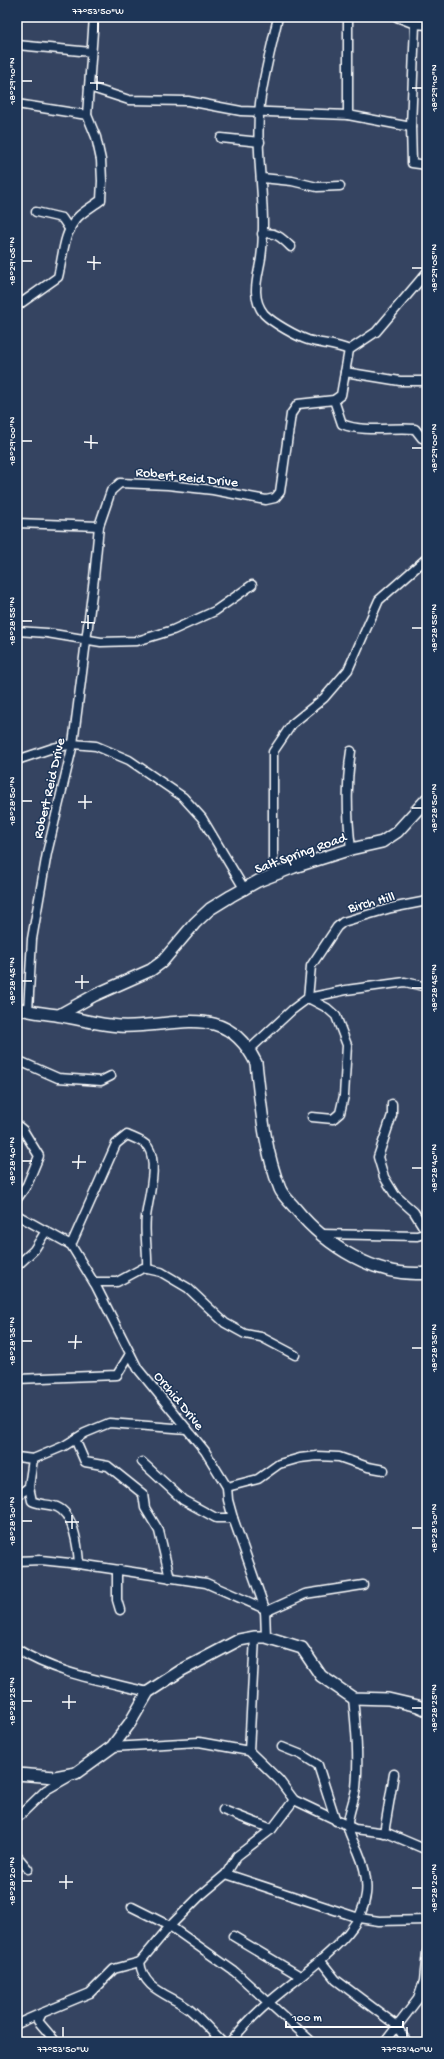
<svg xmlns="http://www.w3.org/2000/svg" width="444" height="2059" viewBox="0 0 444 2059" font-family="'Gochi Hand',sans-serif">
<rect width="100%" height="100%" fill="#354461"/>
<filter id="ink" filterUnits="userSpaceOnUse"><feTurbulence type="fractalNoise" baseFrequency=".025" numOctaves="2"/><feDisplacementMap in="SourceGraphic" scale="8" xChannelSelector="R" yChannelSelector="G"/><feConvolveMatrix kernelMatrix="1 2 1 2 8 2 1 2 1" color-interpolation-filters="sRGB"/></filter>
<g filter="url(#ink)">
<g fill="none" stroke-linecap="round" stroke-linejoin="round">
<g stroke="#fff" stroke-width="11">
<g id="street">
<path d="M278,17C272,45 264,74 260,103C254,155 268,207 261,258C258,277 250,297 264,314C273,323 296,336 308,340C322,344 336,344 349,350"/>
<path d="M348,17V115"/>
<path d="M397,17L415,24L427,25"/>
<path d="M415,24L411,127L412,163L427,165"/>
<path d="M17,45L91,52"/>
<path d="M89,87L129,100L188,101L241,111L348,115L411,127"/>
<path d="M17,104L87,115"/>
<path d="M221,138L260,142"/>
<path d="M262,178L292,181L317,187L340,186"/>
<path d="M36,212L62,218L70,230"/>
<path d="M262,234C275,231 282,238 291,247"/>
<path d="M17,306L58,277C63,258 63,232 78,217C84,211 93,206 101,200L102,181L101,160L96,137L87,115L94,17"/>
<path d="M345,372L400,381H427"/>
<path d="M334,400L342,424C364,433 391,427 415,429L422,438L427,440"/>
<path d="M17,523L99,526"/>
<path d="M17,631L47,633L101,642L137,641L173,630L215,611L252,585"/>
<path d="M351,751C346,784 347,816 351,849"/>
<path d="M17,760L53,748L73,744L96,746L129,760L183,797L202,818L245,890"/>
<path d="M273,875V752L292,724L324,698L348,670L379,600L427,558"/>
<path d="M28,1011L32,939L47,853L73,744L94,578L99,526L111,491L120,483L168,485L213,490L266,500L275,498L280,492L291,414L298,404L334,400L341,395L349,350L376,332L427,272"/>
<path d="M249,1050L292,1010L308,998L311,966L337,927L343,922L391,908L427,901"/>
<path d="M17,1060L58,1078L101,1081L111,1076"/>
<path d="M392,1104V1115L378,1157L384,1177L395,1195L414,1212L427,1233"/>
<path d="M312,1117L333,1119L340,1113L344,1096L347,1045L336,1016L327,1008L308,998L346,990L405,982L427,987"/>
<path d="M17,1125L23,1130L39,1156L27,1185L17,1199"/>
<path d="M17,1215L71,1245L96,1286L138,1369L205,1451L227,1487L228,1500L233,1518L265,1609L266,1637"/>
<path d="M321,1234L417,1236L427,1233"/>
<path d="M71,1245L116,1144L127,1135C133,1138 144,1141 148,1147C159,1163 148,1199 146,1217C144,1234 148,1251 147,1269"/>
<path d="M17,1266L34,1250L46,1231"/>
<path d="M94,1282H117L143,1268L161,1272L188,1288L225,1323L245,1334L261,1337L295,1355"/>
<path d="M17,1379L117,1375L130,1354"/>
<path d="M75,1439L85,1462L108,1466L143,1494L145,1508L159,1531L170,1578"/>
<path d="M17,1457L33,1459L64,1446L85,1433L109,1423L187,1429"/>
<path d="M33,1459L29,1487L32,1501C40,1505 49,1504 57,1507C74,1514 78,1548 79,1564"/>
<path d="M142,1462L183,1500L216,1518H233"/>
<path d="M227,1487L258,1479L279,1464L300,1458L317,1456L339,1457L368,1467L384,1470"/>
<path d="M17,1496L29,1487"/>
<path d="M17,1561L41,1560L79,1564L206,1583L265,1609"/>
<path d="M117,1571V1600L120,1610"/>
<path d="M265,1612L305,1594L363,1585"/>
<path d="M17,1649C56,1674 104,1681 148,1692"/>
<path d="M112,1747L199,1742L249,1751L279,1780L294,1800L355,1829L387,1833L427,1850"/>
<path d="M282,1747L302,1755L318,1765L336,1821"/>
<path d="M249,1751L255,1637"/>
<path d="M223,1810L272,1829"/>
<path d="M17,1818L46,1790L69,1777"/>
<path d="M384,1833L394,1774"/>
<path d="M17,1856L28,1869"/>
<path d="M226,1874L359,1918L379,1921L427,1920"/>
<path d="M132,1907L170,1926L235,1972L312,2042"/>
<path d="M233,1936L300,1976"/>
<path d="M320,1960L336,1980L396,2025L407,2042"/>
<path d="M140,1962C143,1991 170,1994 189,2009C201,2019 211,2031 222,2042"/>
<path d="M17,2024L42,2013"/>
<path d="M56,2042L38,2021L42,2013L90,1993L114,1969L140,1962L170,1926L200,1896L226,1874L237,1856L272,1829L294,1800"/>
<path d="M231,2042C264,1997 313,1974 348,1933C370,1907 371,1881 358,1851C355,1844 348,1834 348,1826C347,1816 355,1799 356,1788C359,1758 356,1728 353,1698"/>
<path d="M385,2042L418,1999L424,1981L427,1952"/>
</g>
</g>
<g stroke="#fff" stroke-width="14">
<g id="secondary">
<path d="M17,1008C32,1013 47,1013 62,1016C80,1019 100,1025 119,1026C174,1029 225,999 256,1063C261,1106 264,1149 280,1189C283,1196 290,1202 295,1208C326,1246 376,1278 427,1273"/>
<path d="M59,1015L95,995L151,970L162,962L195,923L210,909L231,896L258,881L294,867L351,849L382,842L397,832L427,799"/>
<path d="M17,1774L55,1777L76,1773L112,1747L130,1723L148,1692L182,1670L239,1640L255,1637H266L302,1648L321,1676L353,1698L388,1699L418,1706L427,1710"/>
</g>
</g>
<use href="#street" stroke="#1d3557" stroke-width="8"/>
<use href="#secondary" stroke="#1d3557" stroke-width="11"/>
</g>
</g>
<path fill="none" stroke="#fff" stroke-width="1.5" d="M98,32V22M22,81H32M90,83H104M412,88H422M97,90V76M22,261H32M87,262L101,263M412,268H422M94,270V256M22,441H32M84,442L98,443M412,448H422M91,449V435M22,621H32M81,622L95,623M412,628H422M88,629V615M22,801H32M78,802H92M412,808H422M85,809V795M22,981H32M75,982H89M412,988H422M82,989V975M22,1161H32M72,1162H86M412,1168H422M78,1169L79,1155M22,1341H32M68,1342H82M412,1348H422M75,1349L76,1335M22,1521H32M65,1522H79M412,1528H422M72,1529V1515M22,1701H32M62,1702H76M412,1708H422M69,1709V1695M22,1881H32M59,1882H73M412,1888H422M66,1889V1875M63,2037V2027M407,2037V2027"/>
<g text-anchor="middle" stroke-width="3" stroke-linejoin="round" paint-order="stroke">
<g font-size="14" fill="#fff" stroke="#1d3557">
<text transform="translate(187 476) rotate(6)" y="5">Robert Reid Drive</text>
<text transform="translate(48 788) rotate(-77)" y="5">Robert Reid Drive</text>
<text transform="translate(300 852) rotate(-20)" y="5">Salt Spring Road</text>
<text transform="translate(371 901) rotate(-15)" y="5">Birch Hill</text>
<text transform="translate(180 1400) rotate(51)" y="5">Orchid Drive</text>
</g>
</g>
<rect width="444" height="2059" fill="none" stroke="#1d3557" stroke-width="44"/>
<path d="M286 2021v6h117v-6" fill="none" stroke="#ffffff" stroke-width="2"/>
<text x="292" y="2021" font-size="12" fill="#ffffff" stroke="#1d3557" stroke-width="3" paint-order="stroke">100 m</text>
<rect x="22" y="22" width="400" height="2015" fill="none" stroke="#fff" stroke-width="1.5"/>
<g font-size="10" text-anchor="middle" fill="#fff">
<text x="98" y="14">77°53'50"W</text>
<text transform="translate(11 81) rotate(-90)" y="4">18°29'10"N</text>
<text transform="translate(433 88) rotate(-90)" y="4">18°29'10"N</text>
<text transform="translate(11 261) rotate(-90)" y="4">18°29'05"N</text>
<text transform="translate(433 268) rotate(-90)" y="4">18°29'05"N</text>
<text transform="translate(11 441) rotate(-90)" y="4">18°29'00"N</text>
<text transform="translate(433 448) rotate(-90)" y="4">18°29'00"N</text>
<text transform="translate(11 621) rotate(-90)" y="4">18°28'55"N</text>
<text transform="translate(433 628) rotate(-90)" y="4">18°28'55"N</text>
<text transform="translate(11 801) rotate(-90)" y="4">18°28'50"N</text>
<text transform="translate(433 808) rotate(-90)" y="4">18°28'50"N</text>
<text transform="translate(11 981) rotate(-90)" y="4">18°28'45"N</text>
<text transform="translate(433 988) rotate(-90)" y="4">18°28'45"N</text>
<text transform="translate(11 1161) rotate(-90)" y="4">18°28'40"N</text>
<text transform="translate(433 1168) rotate(-90)" y="4">18°28'40"N</text>
<text transform="translate(11 1341) rotate(-90)" y="4">18°28'35"N</text>
<text transform="translate(433 1348) rotate(-90)" y="4">18°28'35"N</text>
<text transform="translate(11 1521) rotate(-90)" y="4">18°28'30"N</text>
<text transform="translate(433 1528) rotate(-90)" y="4">18°28'30"N</text>
<text transform="translate(11 1701) rotate(-90)" y="4">18°28'25"N</text>
<text transform="translate(433 1708) rotate(-90)" y="4">18°28'25"N</text>
<text transform="translate(11 1881) rotate(-90)" y="4">18°28'20"N</text>
<text transform="translate(433 1888) rotate(-90)" y="4">18°28'20"N</text>
<text x="63" y="2052">77°53'50"W</text>
<text x="407" y="2052">77°53'40"W</text>
</g>
</svg>
